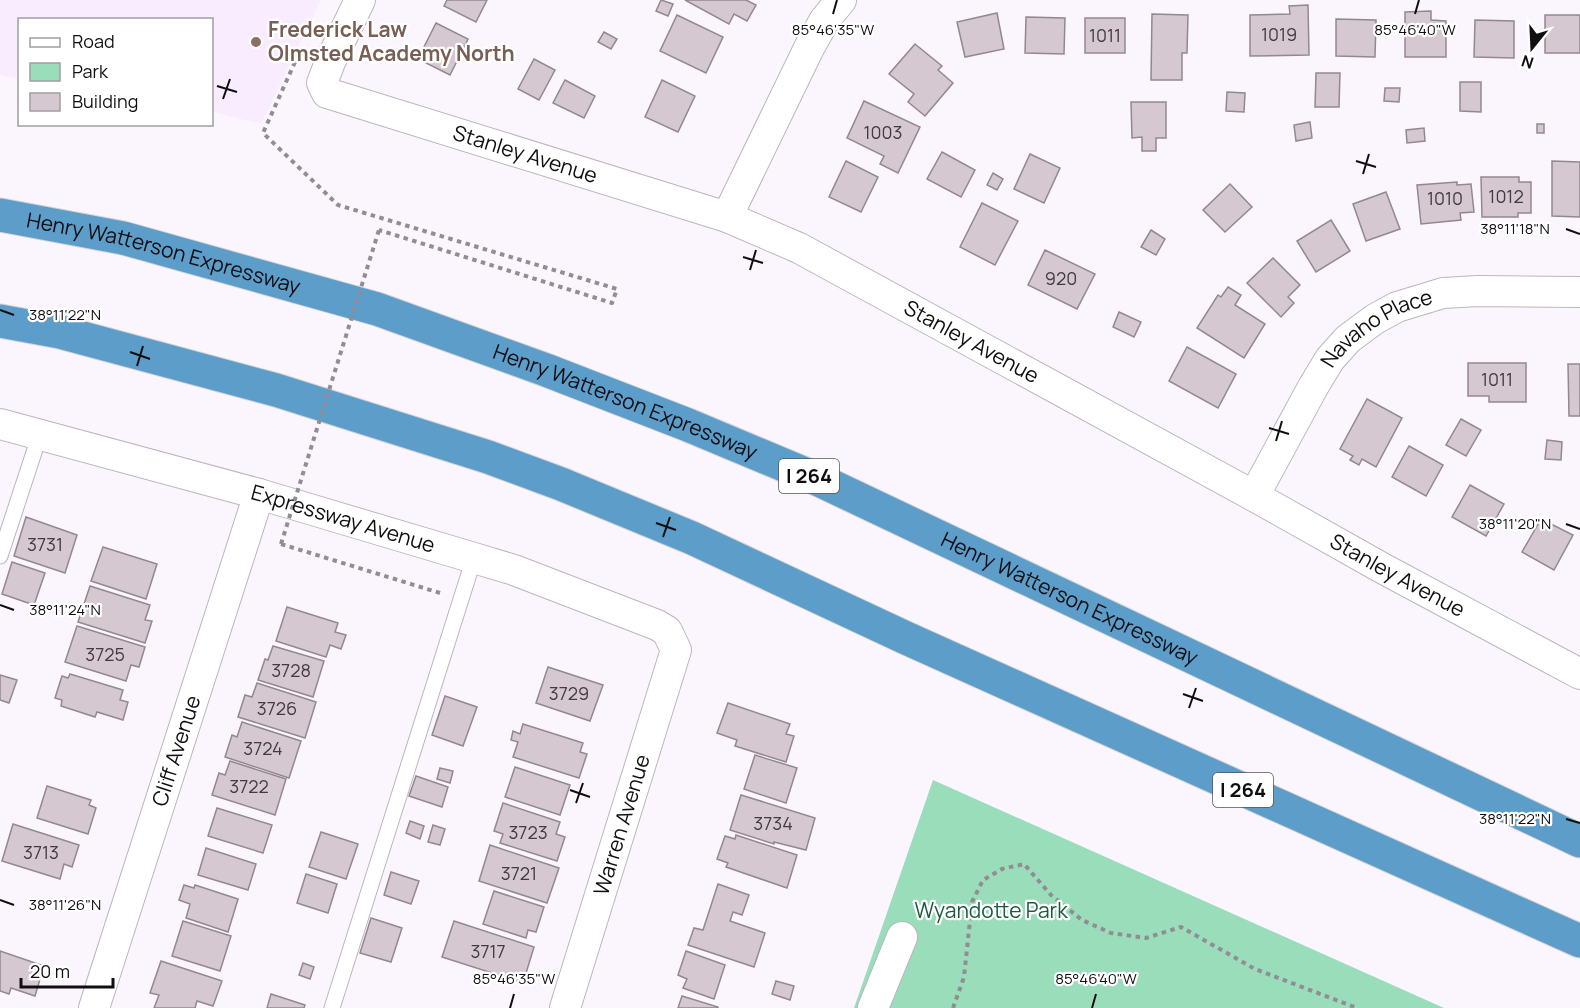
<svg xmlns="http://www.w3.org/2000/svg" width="1580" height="1008" viewBox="0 0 1580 1008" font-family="Manrope,sans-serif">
<rect width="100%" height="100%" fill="#fbf6fd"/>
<path fill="#f8ecfe" d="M0,0H321L261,124L212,112V20H20L19,79L0,75Z"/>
<path fill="#99ddba" d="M933,780L1444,1008H854Z"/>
<g fill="#d5c8d1" stroke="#938890" stroke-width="1.5">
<path d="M447,0H487L476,22L444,6Z"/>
<path d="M661,0L673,4L668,16L656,11Z"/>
<path d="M685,0H746L756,5L747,21L734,14L729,24Z"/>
<path d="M1308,5L1309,55L1250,56V15L1290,14L1289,6Z"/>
<path d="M1431,11V20L1446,21V57H1405V12Z"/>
<path d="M997,13L1004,49L965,57L957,22Z"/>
<path d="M1152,14L1188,15L1187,53H1182V80H1151Z"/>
<path d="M677,15L723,37L706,73L660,51Z"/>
<rect x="1545" y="15" width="35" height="38"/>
<path d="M1026,17L1065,18L1064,54L1025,53Z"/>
<rect x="1085" y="18" width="40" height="35"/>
<path d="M1336,19L1376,20L1375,57L1336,56Z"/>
<path d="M1475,20L1514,21V58L1474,57Z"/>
<path d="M436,23L468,39L450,75L418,59Z"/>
<path d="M604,32L617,39L611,49L598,42Z"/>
<path d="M915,44L942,66L938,70L953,83L925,116L908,102L914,94L889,74Z"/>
<path d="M534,59L555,70L539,100L518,89Z"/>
<path d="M1316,73H1340L1339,107H1315Z"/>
<path d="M565,80L595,96L584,118L553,103Z"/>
<path d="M662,80L695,96L678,132L645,117Z"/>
<path d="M1460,82H1481V112L1460,111Z"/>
<path d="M1385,88H1400L1399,102L1384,101Z"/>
<path d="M1227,92L1245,93L1244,112L1226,111Z"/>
<path d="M864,101L920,127L898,173L880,164L884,156L847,138Z"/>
<path d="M1131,102H1166V138H1156V151H1142V137L1132,138Z"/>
<path d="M1310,122L1312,138L1296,141L1294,125Z"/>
<rect x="1537" y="124" width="7" height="9"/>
<path d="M1424,128L1425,141L1407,143L1406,130Z"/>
<path d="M942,152L975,170L961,197L927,179Z"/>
<path d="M1030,154L1060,168L1044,203L1014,189Z"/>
<path d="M846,161L878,177L861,212L829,197Z"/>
<path d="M1552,161L1580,162V217L1552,216Z"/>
<path d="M993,173L1003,179L997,190L987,185Z"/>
<path d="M1481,177H1519V182H1531V213H1518V217H1482Z"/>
<path d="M1457,182V185L1471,184L1474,212L1460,213L1461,220L1421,224L1417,185Z"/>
<path d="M1230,184L1252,207L1225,232L1203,210Z"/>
<path d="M1386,192L1400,229L1366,241L1353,204Z"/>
<path d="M982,203L1018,221L995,265L960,247Z"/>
<path d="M1331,220L1350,251L1316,272L1297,241Z"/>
<path d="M1151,230L1165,239L1156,255L1141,247Z"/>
<path d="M1045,250L1095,274L1077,309L1028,285Z"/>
<path d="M1273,258L1300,285L1288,297L1294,303L1281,317L1247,283Z"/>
<path d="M1228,287L1241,295L1235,305L1265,324L1244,358L1197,328L1218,295L1221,297Z"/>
<path d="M1119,312L1141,322L1134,337L1113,327Z"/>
<path d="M1187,347L1236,374L1218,408L1169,381Z"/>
<path d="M1468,363H1526V402H1489V396H1468Z"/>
<path d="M1568,364H1580V416H1569Z"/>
<path d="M1367,399L1402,418L1376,467L1362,459L1359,465L1350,460L1353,456L1340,449Z"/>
<path d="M1461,419L1481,430L1466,456L1446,445Z"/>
<path d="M1547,440L1562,442L1561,460L1545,459Z"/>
<path d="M1409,446L1443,465L1426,496L1392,477Z"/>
<path d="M1470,485L1504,504L1486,536L1452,517Z"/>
<path d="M26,517L77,535L65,573L14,556Z"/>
<path d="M1541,519L1573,535L1554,570L1522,552Z"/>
<path d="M103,547L157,564L146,599L91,581Z"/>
<path d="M12,562L45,573L34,605L2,594Z"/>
<path d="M90,586L150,605L145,620L152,621L145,643L78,622Z"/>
<path d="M287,607L338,623L335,632L346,635L341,649L330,645L326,657L276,641Z"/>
<path d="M77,626L145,647L139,667L131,665L126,681L65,662Z"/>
<path d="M273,646L324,661L313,697L258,680L265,659L268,660Z"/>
<path d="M548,667L603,685L590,721L536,703Z"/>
<path d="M70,674L123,690L120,700L128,702L123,720L97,712L95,717L61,706L62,700L55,698L62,676L68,678Z"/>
<path d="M0,675L17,680L9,703L0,700Z"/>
<path d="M257,683L316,702L305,738L238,717L245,695L252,697Z"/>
<path d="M445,696L477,707L463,746L432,735Z"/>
<path d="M728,703L790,724L786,734L794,736L786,762L735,746L737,740L717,733Z"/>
<path d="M242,722L301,741L289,778L225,757L232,735L237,737Z"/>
<path d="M523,724L583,743L580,752L587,754L579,778L513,757L518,742L511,740L513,731L520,734Z"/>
<path d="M755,755L797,768L786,803L744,789Z"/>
<path d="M230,761L286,779L275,815L212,795L219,773L225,775Z"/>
<path d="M515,767L570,785L560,815L505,797Z"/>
<path d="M440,768L453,771L450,783L437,779Z"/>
<path d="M416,776L448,787L442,807L409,796Z"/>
<path d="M47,786L91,800L89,805L96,808L88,834L37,818Z"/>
<path d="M741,795L815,818L806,850L774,842V844L730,830Z"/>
<path d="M503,803L560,822L556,834L565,837L557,861L500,843L503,834L494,831Z"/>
<path d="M217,808L272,825L263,853L208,836Z"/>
<path d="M410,821L424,826L420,839L406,833Z"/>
<path d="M13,824L79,845L72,867L64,864L60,879L2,861Z"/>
<path d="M433,825L445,829L440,845L428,842Z"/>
<path d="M321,832L358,844L346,879L309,867Z"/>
<path d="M736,835L797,855L787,888L726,867L728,863L717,859L725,836L735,839Z"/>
<path d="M490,845L559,868L547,903L479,881Z"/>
<path d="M206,848L256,864L248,890L198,875Z"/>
<path d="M391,872L419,881L411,904L384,895Z"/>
<path d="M306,874L337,884L328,913L297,903Z"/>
<path d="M718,884L749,895L742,915L733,912L730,921L765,933L754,967L688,945L694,928L703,930Z"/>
<path d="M184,885L194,888L195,885L238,899L228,932L186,918L190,904L179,900Z"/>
<path d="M494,891L544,907L536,932L528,930L526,938L483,924Z"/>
<path d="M371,918L402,928L391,962L360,953Z"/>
<path d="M183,921L231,936L220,971L172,956Z"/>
<path d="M454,921L534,947L523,983L442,957Z"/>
<path d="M0,951L44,966L35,996L11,988L9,994L0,991Z"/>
<path d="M686,951L725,965L714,999L683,988L687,979L678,975Z"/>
<path d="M161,961L222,981L213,1006L197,1001L195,1008H154L159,995L150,993Z"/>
<path d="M303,963L314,967L310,979L299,975Z"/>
<path d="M776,981L794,986L790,1000L772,994Z"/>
<path d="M271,994L305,1005L304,1008H267Z"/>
<path d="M682,996L718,1007V1008H678Z"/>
</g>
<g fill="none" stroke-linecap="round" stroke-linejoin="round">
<g stroke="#bdb5c1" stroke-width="17">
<g id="lane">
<path d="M0,556L40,434"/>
<path d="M332,1008L474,558"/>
</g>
</g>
<g stroke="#bdb5c1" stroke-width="32">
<g id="street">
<path id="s1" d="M360,0L330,62L322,83L327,93L727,217L799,248L1254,496L1382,568L1580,674"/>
<path d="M727,217L809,48L824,21L841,0"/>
<path id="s2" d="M0,424L259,494L474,558L514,570L657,625L667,631L676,650L565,1008"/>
<path id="s3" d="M1254,496L1313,387L1330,359L1348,339L1375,319L1397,307L1443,293L1478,291L1580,292"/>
<path id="s4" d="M94,1008L259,494"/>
<path d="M873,1008L902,937"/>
</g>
</g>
<g stroke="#d4d4d4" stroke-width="35">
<g id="highway">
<path id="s5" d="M0,215L123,238L377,309L546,370L688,425L817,479L1580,841"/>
<path d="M0,321L60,332L276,390L488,457L561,484L692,538L906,638L1580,941"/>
</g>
</g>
<g stroke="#918d93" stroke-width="4" stroke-dasharray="4.5 4.5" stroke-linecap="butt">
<path d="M295,62L263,133L338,205L617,289L612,303L379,230"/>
<path d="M281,544L440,593"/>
<path d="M953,1008L964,977L972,902L983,880L1002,869L1024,864L1051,895L1082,920L1111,933L1146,938L1181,927L1255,969L1357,1008"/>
</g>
<use href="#lane" stroke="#fff" stroke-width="15"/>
<use href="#street" stroke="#fff" stroke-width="30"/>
<use href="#highway" stroke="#5c9dca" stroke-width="33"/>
<path stroke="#918d93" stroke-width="4" stroke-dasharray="4.5 4.5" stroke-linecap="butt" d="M281,544L379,230"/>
</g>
<path fill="none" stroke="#110e12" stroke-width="2" d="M833,14L837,0M1415,14L1419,0M217,86L237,92M223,99L230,79M1356,161L1376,167M1363,174L1369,154M1566,229L1580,234M743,257L763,263M750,270L756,250M0,310L14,315M130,352L150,359M137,366L143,346M1269,428L1289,434M1276,441L1282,421M656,523L676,530M1566,524L1580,529M663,537L670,517M0,605L14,610M1183,694L1203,701M1189,708L1196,688M570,790L590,797M576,803L583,783M1566,819L1580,823M0,900L14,905M510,1008L514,994M1092,1008L1096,994"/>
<circle fill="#8d6e63" stroke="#fff" stroke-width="2" cx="256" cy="42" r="6"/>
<g text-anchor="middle" stroke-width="4.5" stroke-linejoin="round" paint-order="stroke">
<g font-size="18" fill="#423c42">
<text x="1279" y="41">1019</text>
<text x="1105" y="42">1011</text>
<text x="883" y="139">1003</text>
<text x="1506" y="203">1012</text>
<text x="1445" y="205">1010</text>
<text x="1061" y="285">920</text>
<text x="1497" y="386">1011</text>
<text x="45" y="551">3731</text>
<text x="105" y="661">3725</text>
<text x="291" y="677">3728</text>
<text x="569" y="700">3729</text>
<text x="277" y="715">3726</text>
<text x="263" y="755">3724</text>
<text x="249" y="793">3722</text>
<text x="773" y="830">3734</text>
<text x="528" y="839">3723</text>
<text x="41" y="859">3713</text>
<text x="519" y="880">3721</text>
<text x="488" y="958">3717</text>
</g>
<g fill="#fff" stroke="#585659" stroke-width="1.5">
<rect x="779" y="459" width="60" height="34" rx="4.5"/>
<rect x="1213" y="773" width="60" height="34" rx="4.5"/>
</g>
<g font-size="20" font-weight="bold" fill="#110e12">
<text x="809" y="483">I 264</text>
<text x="1243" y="797">I 264</text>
</g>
<g font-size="21" font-weight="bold" fill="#785e54" stroke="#fff" text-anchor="start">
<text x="268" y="37">Frederick Law<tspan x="268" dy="24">Olmsted Academy North</tspan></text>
</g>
<g font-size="21" fill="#110e12" stroke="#fff">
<text dy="7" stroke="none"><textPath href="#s1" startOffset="310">Stanley Avenue</textPath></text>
<text dy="7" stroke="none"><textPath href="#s5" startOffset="168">Henry Watterson Expressway</textPath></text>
<text dy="7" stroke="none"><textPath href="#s3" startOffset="214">Navaho Place</textPath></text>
<text dy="7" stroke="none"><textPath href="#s1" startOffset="796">Stanley Avenue</textPath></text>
<text dy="7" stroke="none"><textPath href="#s5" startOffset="654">Henry Watterson Expressway</textPath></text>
<text dy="7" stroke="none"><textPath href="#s2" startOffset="356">Expressway Avenue</textPath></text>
<text dy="7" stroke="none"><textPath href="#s1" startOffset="1282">Stanley Avenue</textPath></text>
<text dy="7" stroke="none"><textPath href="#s5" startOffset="1140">Henry Watterson Expressway</textPath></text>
<text dy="7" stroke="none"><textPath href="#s4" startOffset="270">Cliff Avenue</textPath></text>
<text transform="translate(622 825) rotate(-73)" y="7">Warren Avenue</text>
</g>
<g font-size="21" fill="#1d593f" stroke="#fff">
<text x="991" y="918">Wyandotte Park</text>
</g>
</g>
<g font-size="15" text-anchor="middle" fill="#110e12" stroke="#fff" stroke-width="4.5" stroke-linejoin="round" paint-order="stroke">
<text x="833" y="35">85°46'35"W</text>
<text x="1415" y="35">85°46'40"W</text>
<text x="1515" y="234">38°11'18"N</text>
<text x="65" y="320">38°11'22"N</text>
<text x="1515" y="529">38°11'20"N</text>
<text x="65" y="615">38°11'24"N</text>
<text x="1515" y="824">38°11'22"N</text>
<text x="65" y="910">38°11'26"N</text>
<text x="514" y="984">85°46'35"W</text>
<text x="1096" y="984">85°46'40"W</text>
</g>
<rect x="18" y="18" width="195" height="108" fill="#ffffff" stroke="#a09fa0" stroke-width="1.5"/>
<rect x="30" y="38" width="30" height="9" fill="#ffffff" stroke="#a09fa0" stroke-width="1.5"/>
<text x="72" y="48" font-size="18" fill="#110e12">Road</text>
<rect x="30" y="63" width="30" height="18" fill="#99ddba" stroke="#a09fa0" stroke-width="1.5"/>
<text x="72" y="78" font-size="18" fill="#110e12">Park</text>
<rect x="30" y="93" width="30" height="18" fill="#d5c8d1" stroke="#a09fa0" stroke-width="1.5"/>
<text x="72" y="108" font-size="18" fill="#110e12">Building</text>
<g transform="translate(1532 48) rotate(198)" stroke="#ffffff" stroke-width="4.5" paint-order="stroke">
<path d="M0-4.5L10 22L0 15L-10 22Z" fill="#110e12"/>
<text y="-9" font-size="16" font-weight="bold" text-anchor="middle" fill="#110e12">N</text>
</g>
<path d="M21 978v9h92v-9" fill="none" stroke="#110e12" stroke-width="3"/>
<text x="30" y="978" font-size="18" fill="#110e12" stroke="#ffffff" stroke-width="4.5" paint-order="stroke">20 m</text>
</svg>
